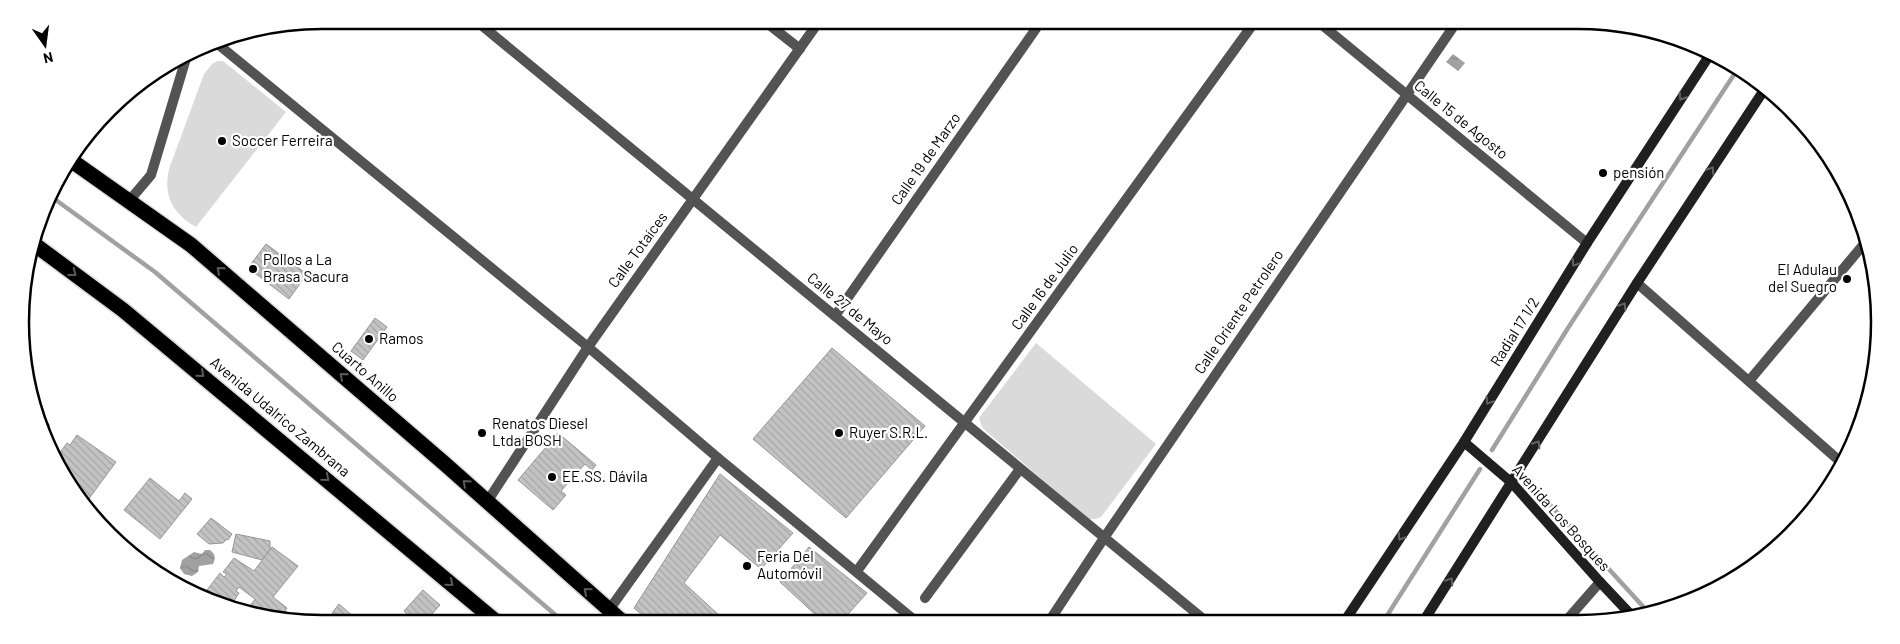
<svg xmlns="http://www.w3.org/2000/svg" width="1900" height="644" viewBox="0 0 1900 644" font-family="Barlow,sans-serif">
<defs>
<pattern id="water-waves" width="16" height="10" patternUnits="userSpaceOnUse" patternTransform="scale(1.25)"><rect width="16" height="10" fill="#a1a1a1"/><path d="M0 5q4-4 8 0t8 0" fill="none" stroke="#898989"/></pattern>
<pattern id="building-back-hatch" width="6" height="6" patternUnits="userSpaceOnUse" patternTransform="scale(1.25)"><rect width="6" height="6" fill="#c3c3c3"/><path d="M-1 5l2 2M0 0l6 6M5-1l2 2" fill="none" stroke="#a6a6a6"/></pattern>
</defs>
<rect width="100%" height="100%" fill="#fff"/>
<g fill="#dadada">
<path d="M218,61H223L286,112L196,227C173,214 163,196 169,169L204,74L212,64Z"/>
<path d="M1036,343L1156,444L1101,517L1095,519H1088L988,433L982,427L979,418Z"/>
</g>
<g fill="url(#water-waves)">
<path d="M1453,54L1465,63L1458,71L1446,62Z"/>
<path d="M205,550H210C215,554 216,557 213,564L199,566L198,572L192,576L184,574L180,568L182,560L194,552L202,554Z"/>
</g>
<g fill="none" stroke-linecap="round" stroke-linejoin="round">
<g stroke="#a1a1a1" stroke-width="4.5">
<path d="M49,195L155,272L566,624"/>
<path d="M1492,450L1568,328L1737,70"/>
<path d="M1532,485L1649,613"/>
<path d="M1383,622L1480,469"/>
</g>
</g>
<g fill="url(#building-back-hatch)" stroke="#979797">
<path d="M266,244L307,274L289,299L248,268Z"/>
<path d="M375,318L387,327L363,360L351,351Z"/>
<path d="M832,348L925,426L846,518L753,439Z"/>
<path d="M38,417H42L49,424L52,442H49Z"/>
<path d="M558,433L596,465L592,470L585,464L561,491L566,495L553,510L518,480Z"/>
<path d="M77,435L116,462L85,504L72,491L75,487L67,481L55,455L57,452L59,454L67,443L70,445Z"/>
<path d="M720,474L793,533L761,569L720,535L684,583L720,616L714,623H651L634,608Z"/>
<path d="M150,478L179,501L185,493L192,499L160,539L124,510Z"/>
<path d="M211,518L232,534L228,540L227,539L223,543L209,544L197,534Z"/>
<path d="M236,534L270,541V550L262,560L232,552Z"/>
<path d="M272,547L298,566L273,597L287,608L285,611L288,613L283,619L244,614L239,612L246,606H250L255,599L239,587L236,591L239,593L230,607L214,599L216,597L207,590L220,573L224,577L227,574L223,572L234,558L254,571Z"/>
<path d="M809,547L867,593L840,623H815L819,618L780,582Z"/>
<path d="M423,590L440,605L423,624H417L404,611Z"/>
<path d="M339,604L362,624H344L332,613Z"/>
<path d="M867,614L880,623H860Z"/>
</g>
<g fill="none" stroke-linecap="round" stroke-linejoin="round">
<g stroke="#dbdbdb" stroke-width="18">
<g id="highway">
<path d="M72,161L191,245L445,464L624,623"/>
<path d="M34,244L123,310L499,624"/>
</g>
</g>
<g stroke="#535353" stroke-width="10">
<path d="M475,20L1207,622"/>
<path d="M763,20L800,49"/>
<path d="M1316,20L1587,243"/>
<path d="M214,41L588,347L718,458L918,623"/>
<path d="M129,201L151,175L187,55"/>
<path d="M1637,283L1843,464"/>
<path d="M835,316L1042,20"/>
<path d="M1749,381L1864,244"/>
<path d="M487,502L588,347L820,20"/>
<path d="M857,571L1256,20"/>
<path d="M925,598L1020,469"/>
<path d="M609,610L718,458"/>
<path d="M1565,622L1600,582"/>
<path d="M1048,623L1104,538L1458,20"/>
</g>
<g stroke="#202020" stroke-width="10">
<path d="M1464,442L1512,483L1600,582L1633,617"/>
<path d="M1344,622L1464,442L1587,243L1709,56"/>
<path d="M1423,622L1637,283L1766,87"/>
</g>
<use href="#highway" stroke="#000" stroke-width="15"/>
</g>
<defs><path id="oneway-chevron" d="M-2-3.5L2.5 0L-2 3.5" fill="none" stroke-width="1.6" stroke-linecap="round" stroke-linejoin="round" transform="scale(1.25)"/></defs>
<g stroke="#636363">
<use href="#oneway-chevron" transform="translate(1682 97) rotate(123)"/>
<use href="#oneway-chevron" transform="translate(1711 170) rotate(-57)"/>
<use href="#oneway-chevron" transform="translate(1575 263) rotate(122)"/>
<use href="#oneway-chevron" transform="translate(1623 306) rotate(-58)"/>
<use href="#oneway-chevron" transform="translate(1489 401) rotate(122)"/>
<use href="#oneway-chevron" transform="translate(1537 444) rotate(-58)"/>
<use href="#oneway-chevron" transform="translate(1401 537) rotate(123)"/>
<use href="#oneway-chevron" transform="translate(1450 581) rotate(-57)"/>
</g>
<g stroke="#595959">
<use href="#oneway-chevron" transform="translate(220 270) rotate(-139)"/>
<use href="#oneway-chevron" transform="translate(73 273) rotate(37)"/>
<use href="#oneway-chevron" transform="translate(201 374) rotate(40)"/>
<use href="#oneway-chevron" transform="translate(343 376) rotate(-139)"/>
<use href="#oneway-chevron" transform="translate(326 478) rotate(40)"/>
<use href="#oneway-chevron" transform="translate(466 483) rotate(-138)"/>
<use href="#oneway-chevron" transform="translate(450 583) rotate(40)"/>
<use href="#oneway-chevron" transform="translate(587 591) rotate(-139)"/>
</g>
<g fill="#000" stroke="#fff" stroke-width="2">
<circle cx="222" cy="141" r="5"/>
<circle cx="1603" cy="173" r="5"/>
<circle cx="253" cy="269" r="5"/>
<circle cx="1847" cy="279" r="5"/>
<circle cx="369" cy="339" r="5"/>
<circle cx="482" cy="433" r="5"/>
<circle cx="839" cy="433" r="5"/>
<circle cx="552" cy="477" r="5"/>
<circle cx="747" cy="566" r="5"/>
</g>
<g text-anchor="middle" stroke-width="4.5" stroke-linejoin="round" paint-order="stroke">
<g font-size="15" fill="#000" stroke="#fff">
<text transform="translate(1461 120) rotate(39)" y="5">Calle 15 de Agosto</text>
<text transform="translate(926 159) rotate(-55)" y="5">Calle 19 de Marzo</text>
<text transform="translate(638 250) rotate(-54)" y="5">Calle Totaíces</text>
<text transform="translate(1045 287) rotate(-54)" y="5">Calle 16 de Julio</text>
<text transform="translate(850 309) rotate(39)" y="5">Calle 27 de Mayo</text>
<text transform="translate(1239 312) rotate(-56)" y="5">Calle Oriente Petrolero</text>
<text transform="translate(1515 332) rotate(-58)" y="5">Radial 17 1/2</text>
<text transform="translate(365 372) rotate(41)" y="5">Cuarto Anillo</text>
<text transform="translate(280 417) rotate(40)" y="5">Avenida Udalrico Zambrana</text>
<text transform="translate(1561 518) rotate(48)" y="5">Avenida Los Bosques</text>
</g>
<g font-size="15" fill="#000" stroke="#fff" text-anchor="start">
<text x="232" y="146">Soccer Ferreira</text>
<text x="1613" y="178">pensión</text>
<text x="263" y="265">Pollos a La<tspan x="263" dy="17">Brasa Sacura</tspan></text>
<text x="1837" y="275" text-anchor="end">El Adulau<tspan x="1837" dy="17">del Suegro</tspan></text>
<text x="379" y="344">Ramos</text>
<text x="492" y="429">Renatos Diesel<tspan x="492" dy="17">Ltda BOSH</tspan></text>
<text x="849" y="438">Ruyer S.R.L.</text>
<text x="562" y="482">EE.SS. Dávila</text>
<text x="757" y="562">Feria Del<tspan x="757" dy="17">Automóvil</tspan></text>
</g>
</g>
<path d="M0 0H1900V644H0ZM322 29H1578A293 293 0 0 1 1871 322V322A293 293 0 0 1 1578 615H322A293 293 0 0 1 29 322V322A293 293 0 0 1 322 29Z" fill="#fff" fill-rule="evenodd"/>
<path fill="none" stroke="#000" stroke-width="2.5" d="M322 29H1578A293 293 0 0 1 1871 322V322A293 293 0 0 1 1578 615H322A293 293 0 0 1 29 322V322A293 293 0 0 1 322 29Z"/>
<g transform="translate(45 45) rotate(166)" stroke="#ffffff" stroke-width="4" paint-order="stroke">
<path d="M0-4L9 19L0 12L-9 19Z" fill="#000000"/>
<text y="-8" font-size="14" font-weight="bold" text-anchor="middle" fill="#000000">N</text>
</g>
</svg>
